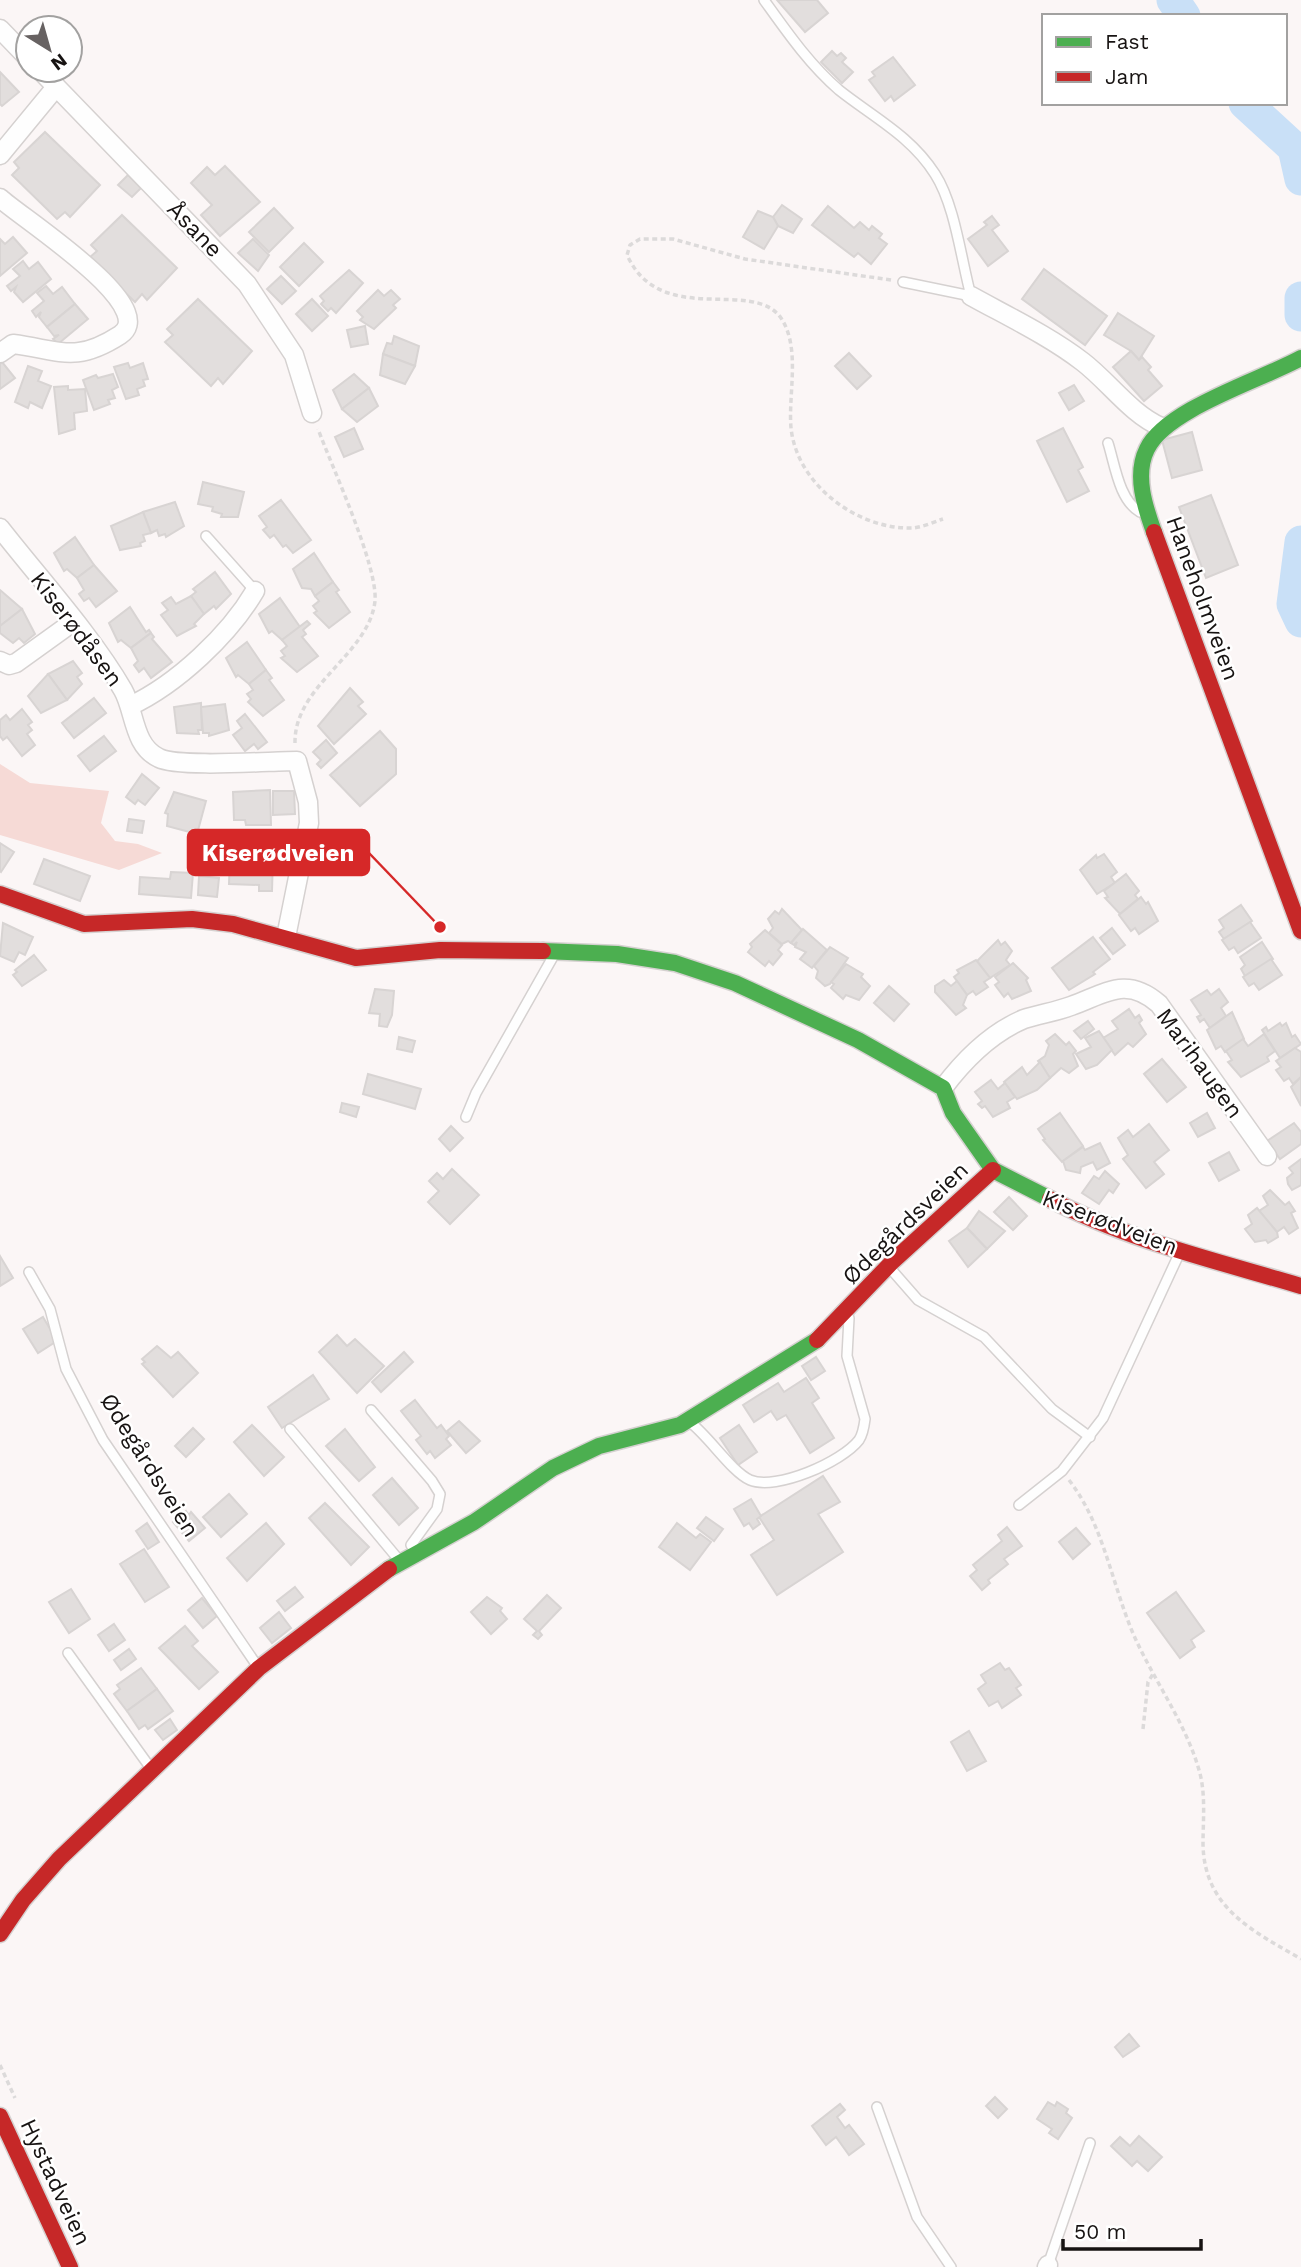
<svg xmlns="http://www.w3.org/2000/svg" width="1301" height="2267" viewBox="0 0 1301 2267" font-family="'Work Sans',sans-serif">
<rect width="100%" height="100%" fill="#fbf6f6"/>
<path fill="#f6dad6" d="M0,764L30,783L109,791L101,823L115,841L138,844L162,853L119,870L0,835Z"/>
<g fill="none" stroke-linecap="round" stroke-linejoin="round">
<g stroke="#c9e0f7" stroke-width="33">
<path d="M1173,0L1184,16"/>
<path d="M1245,103L1294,148L1301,179"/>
<path d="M1301,298V315"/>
<path d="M1301,542L1293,604L1301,621"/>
</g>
</g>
<g fill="#e2dedd" stroke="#d8d4d3" stroke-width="2">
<path d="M777,0H817L828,13L805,32Z"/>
<path d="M832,51L837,56L841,53L846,58L842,62L853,72L842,83L821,62Z"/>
<path d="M893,57L915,85L894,101L891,96L885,101L869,80L875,76L872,72Z"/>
<path d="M0,72L19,92L2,106L0,104Z"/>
<path d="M45,132L100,185L70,217L65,212L57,219L12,175L19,168L14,162Z"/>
<path d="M225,166L260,202L220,236L201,215L212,205L191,183L207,167L215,175Z"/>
<path d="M128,175L141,188L132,197L118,185Z"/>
<path d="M782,205L802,219L793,233L778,226L773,217Z"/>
<path d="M828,206L854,228L860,222L869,230L872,226L882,234L879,238L887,244L871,264L858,253L854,257L812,225Z"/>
<path d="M274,208L293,228L269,252L249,232Z"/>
<path d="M758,211L773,217L778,226L764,249L743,237Z"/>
<path d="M122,215L177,268L147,300L142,294L135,302L89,258L97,251L91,245Z"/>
<path d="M992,216L999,225L992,230L1008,251L988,266L968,239L987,225L984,222Z"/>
<path d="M13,237L27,253L0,276V239L5,244Z"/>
<path d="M253,239L269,255L258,271L238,253Z"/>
<path d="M304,243L323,262L299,286L280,267Z"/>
<path d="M23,261L29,269L38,262L51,279L23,302L14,292L16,287L11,291L7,286L20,276L13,269Z"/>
<path d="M1044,269L1107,316L1085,345L1022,299Z"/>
<path d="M349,270L363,283L336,313L331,308L328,311L321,304L324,301L320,296Z"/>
<path d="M281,276L296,291L282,304L267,289Z"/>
<path d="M46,286L53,294L62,287L75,304L47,327L39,317L41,312L36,317L32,311L44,301L37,293Z"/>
<path d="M378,290L384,296L391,290L400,299L393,305L396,308L374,329L360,320L363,317L357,311Z"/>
<path d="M198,299L252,351L223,384L218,378L211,386L165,342L173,335L167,329Z"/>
<path d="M312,299L328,316L312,331L296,314Z"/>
<path d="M75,304L88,319L58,344L53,339L59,335L54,336L47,327Z"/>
<path d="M1118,313L1154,336L1139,360L1131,351L1104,335Z"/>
<path d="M365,326L368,344L351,347L347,330Z"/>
<path d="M394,336L419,346L415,366L383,354L387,343L392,344Z"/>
<path d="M1131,351L1139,360L1142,357L1151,367L1148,370L1162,386L1144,401L1113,367Z"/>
<path d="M849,353L871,376L857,389L835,366Z"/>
<path d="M383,354L415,366L405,384L380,375Z"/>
<path d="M2,362L15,378L0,389V364Z"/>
<path d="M128,363L130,368L143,363L148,379L143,380L145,386L137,389L139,395L126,399L114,367Z"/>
<path d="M28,366L42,371L38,381L51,386L42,408L30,402L28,408L15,402Z"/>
<path d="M113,374L118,387L112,390L115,398L108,400L110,404L94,410L83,380L96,375L98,378Z"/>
<path d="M354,374L369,388L342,409L333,390Z"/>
<path d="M1074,385L1084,401L1069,410L1059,393Z"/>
<path d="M68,386V390L85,389L87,411L74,413L75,429L59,434L54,387Z"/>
<path d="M369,388L378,406L357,422L342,409Z"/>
<path d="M354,428L363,449L344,457L335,437Z"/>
<path d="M1063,428L1083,467L1078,470L1089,491L1067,502L1037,441Z"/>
<path d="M1192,432L1202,470L1172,478L1162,440Z"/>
<path d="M203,482L244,492L238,517H221L222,514L212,511L213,507L198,504Z"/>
<path d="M1211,495L1238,565L1206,578L1179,507Z"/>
<path d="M281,500L311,540L293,553L286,545L283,547L274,535L270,538L263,530L267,527L259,516Z"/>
<path d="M175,502L184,526L166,537L165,534L159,536L157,530L151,533L143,512Z"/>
<path d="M143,512L151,533L143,535L145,541L140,543L141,546L120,550L111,526Z"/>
<path d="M75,537L94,565L77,578L67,569L64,571L54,553Z"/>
<path d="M314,553L333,582L315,596L311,589L302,588L293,569Z"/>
<path d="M94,565L117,591L96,607L89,598L84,601L79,594L84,590L77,578Z"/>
<path d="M215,572L231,594L216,609L214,606L204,614L191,596L196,592L193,589Z"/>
<path d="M333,582L339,590L336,592L350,612L329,628L314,613L317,611L313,606L319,601L315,596Z"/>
<path d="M0,590L22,609L0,626Z"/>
<path d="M191,596L204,614L194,624L196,626L177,636L161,615L168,610L162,603L171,597L176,604Z"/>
<path d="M280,598L300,627L282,640L272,631L269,633L259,614Z"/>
<path d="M130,607L146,632L149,630L151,633L131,648L121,640L118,642L109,623Z"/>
<path d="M22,609L35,634L24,643L19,638L13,643L0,633V626Z"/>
<path d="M307,621L310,624L303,630L306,634L302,637L318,656L297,672L281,658L285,656L281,651L287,646L282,640Z"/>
<path d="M151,633L154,637L152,639L172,662L151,678L144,668L139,672L134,665L138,661L131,648Z"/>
<path d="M247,642L266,670L249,684L238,675L236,677L226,658Z"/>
<path d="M73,661L82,673L77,677L82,684L67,700L48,674Z"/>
<path d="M266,670L272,678L269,680L284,700L263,716L248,702L251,699L247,694L253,690L249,684Z"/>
<path d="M48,674L67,700L41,713L28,696Z"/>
<path d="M350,688L363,702L358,706L366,714L334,744L318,726Z"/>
<path d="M94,698L106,713L74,738L62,723Z"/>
<path d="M201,703L202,730H198L199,734L177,733L174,707Z"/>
<path d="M225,704L229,730L209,736V733H203L201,707Z"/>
<path d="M22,709L32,722L28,725L32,730L27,734L35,745L22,756L7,737L3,740L0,736V720L6,715L10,720Z"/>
<path d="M245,714L267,742L258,749L254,744L245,751L233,735L242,728L237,721Z"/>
<path d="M380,731L396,749V774L360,806L330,775Z"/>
<path d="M104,736L116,751L90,771L78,756Z"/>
<path d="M326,740L337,753L321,768L317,764L321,760L313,752Z"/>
<path d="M142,774L159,788L145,805L138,800L135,804L126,797Z"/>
<path d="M270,790L271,825H246L245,820H234L233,792Z"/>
<path d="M273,791H294L295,814L273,815Z"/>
<path d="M174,792L206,801L197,834L167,826L168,814L165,813Z"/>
<path d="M129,819L144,821L142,833L127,831Z"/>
<path d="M0,843L14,852L1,872L0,871Z"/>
<path d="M1104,854L1117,872L1111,877L1115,883L1097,894L1080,870L1096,855L1097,858Z"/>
<path d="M230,855L273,856L272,891H259V885L229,884Z"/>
<path d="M44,859L90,876L80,901L34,884Z"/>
<path d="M171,872L193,873L191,898L139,894L140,877L170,879Z"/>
<path d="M1126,874L1139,891L1135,895L1138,899L1120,914L1105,898L1108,897L1104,891Z"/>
<path d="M199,876L219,878L217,897L198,895Z"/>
<path d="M1141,897L1146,904L1148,902L1158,921L1139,934L1135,928L1131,931L1119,915Z"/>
<path d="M1241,905L1252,921L1224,939L1219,932L1224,928L1219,920Z"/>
<path d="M782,909L802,930L791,943L788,941L782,944L769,933L773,928L768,919L775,911L779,914Z"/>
<path d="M1250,922L1261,938L1238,953L1234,947L1229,950L1222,940Z"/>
<path d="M3,923L33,937L25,955L19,952L14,962L0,956Z"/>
<path d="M1112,928L1125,945L1113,954L1100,938Z"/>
<path d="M803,929L827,950L812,968L800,959L806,952L795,947L797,942L794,945L791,943Z"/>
<path d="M765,930L782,945L778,950L782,954L773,965L769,961L765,966L748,952L752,947L750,944Z"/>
<path d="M1093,937L1110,959L1093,972L1095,974L1069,990L1052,968Z"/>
<path d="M998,940L1001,945L1005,942L1012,951L1006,960L1010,965L990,978L977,961Z"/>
<path d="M1262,942L1273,959L1245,976L1241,969L1245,965L1240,957Z"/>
<path d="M830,947L848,958L830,984L825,986L816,978L818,971L814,966Z"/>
<path d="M34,955L46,970L22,986L13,975L17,972L15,970Z"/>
<path d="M1271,959L1282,975L1259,990L1254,983L1249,986L1243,977Z"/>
<path d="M976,960L990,978L984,982L988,987L976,995L973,991L967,995L954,977L959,973L957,970Z"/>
<path d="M1013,963L1028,978L1026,980L1031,991L1012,999L1008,993L1004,997L995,985L999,982L995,977Z"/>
<path d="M846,964L863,974L861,977L870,986L859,1000L846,995L843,999L831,988L834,984L831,982Z"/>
<path d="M944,980L951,986L957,981L967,995L963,1005L966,1008L956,1015L935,992V986Z"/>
<path d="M889,986L909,1004L894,1021L874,1003Z"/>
<path d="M375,989L394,991L392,1015L387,1027L379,1026L380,1014L369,1013Z"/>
<path d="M1219,989L1228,1002L1221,1008L1226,1016L1210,1028L1204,1019L1200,1022L1197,1017L1201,1015L1191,1000L1207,990L1211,995Z"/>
<path d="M1129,1009L1135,1018L1139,1015L1142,1020L1139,1023L1146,1034L1133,1047L1128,1043L1115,1055L1103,1038L1118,1029L1112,1021Z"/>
<path d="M1232,1012L1244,1039L1225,1052L1221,1046L1216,1049L1207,1030Z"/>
<path d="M1088,1021L1094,1029L1081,1039L1074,1031Z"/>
<path d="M1280,1023L1282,1026L1286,1023L1292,1037L1295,1035L1301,1044L1280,1058L1262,1030L1266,1027L1268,1031Z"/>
<path d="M1099,1031L1112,1050L1097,1065L1086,1069L1076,1054L1091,1047L1085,1038Z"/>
<path d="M1055,1034L1066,1045L1069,1042L1076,1051L1073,1054L1078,1066L1069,1073L1061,1068L1050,1078L1038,1061L1045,1056L1049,1045L1046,1041Z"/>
<path d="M1264,1034L1275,1051L1267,1057L1269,1061L1241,1077L1228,1062L1232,1060L1226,1051L1243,1039L1248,1046Z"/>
<path d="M399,1037L415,1041L412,1052L397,1049Z"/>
<path d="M1295,1048L1301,1052V1077L1293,1084L1289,1078L1284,1081L1276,1070L1281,1067L1276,1061Z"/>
<path d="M1162,1059L1186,1087L1167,1102L1144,1074Z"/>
<path d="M1040,1062L1050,1078L1037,1090L1017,1099L1004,1082L1022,1067L1027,1075Z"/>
<path d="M368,1074L421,1089L415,1109L363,1094Z"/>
<path d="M1301,1077V1106L1291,1087Z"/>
<path d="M991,1080L998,1089L1005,1083L1015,1097L1007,1102L1010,1108L993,1117L985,1106L982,1108L978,1104L982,1101L975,1092Z"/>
<path d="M342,1103L359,1107L356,1117L340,1112Z"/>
<path d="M1060,1113L1083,1146L1062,1162L1043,1140L1045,1139L1038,1129Z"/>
<path d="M1207,1113L1215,1128L1198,1137L1190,1123Z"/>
<path d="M1294,1123L1301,1132V1144L1280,1159L1267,1141Z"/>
<path d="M1149,1124L1169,1150L1154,1162L1164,1174L1146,1188L1123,1159L1128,1155L1118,1138L1128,1130L1133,1137Z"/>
<path d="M451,1126L463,1138L450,1151L439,1139Z"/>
<path d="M1100,1143L1110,1163L1097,1170L1093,1162L1081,1167L1080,1173L1066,1170L1063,1161L1083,1147L1085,1150Z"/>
<path d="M1229,1152L1239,1170L1219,1181L1209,1163Z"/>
<path d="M1301,1159V1185L1292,1190L1288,1184L1287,1178L1293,1173L1289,1168Z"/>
<path d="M452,1169L479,1195L450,1224L428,1202L439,1191L429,1181L437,1173L443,1179Z"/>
<path d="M1105,1171L1119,1184L1113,1193L1109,1190L1099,1204L1082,1193L1094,1176L1099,1179Z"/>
<path d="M1270,1190L1285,1205L1289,1202L1295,1211L1291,1213L1298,1228L1289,1234L1284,1227L1277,1232L1259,1211L1268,1205L1263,1196Z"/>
<path d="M1009,1197L1027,1216L1013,1230L994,1212Z"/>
<path d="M1257,1208L1277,1232L1278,1237L1268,1243L1266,1240L1255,1242L1245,1229L1252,1224L1248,1215Z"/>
<path d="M979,1211L1005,1231L987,1249L967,1228Z"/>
<path d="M967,1228L987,1249L968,1267L949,1241Z"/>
<path d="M0,1256L13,1278L0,1286Z"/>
<path d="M43,1317L57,1341L38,1353L23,1329Z"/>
<path d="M337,1335L347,1346L355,1339L384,1366L357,1393L319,1352Z"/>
<path d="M157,1346L171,1358L178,1352L198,1373L173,1397L142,1364L145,1362L142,1359Z"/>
<path d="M404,1352L413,1362L381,1392L372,1382Z"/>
<path d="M816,1357L825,1371L811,1380L802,1366Z"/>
<path d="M313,1375L329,1399L282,1428L268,1407Z"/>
<path d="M806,1378L819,1398L812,1403L834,1438L810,1453L786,1415L777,1420L771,1411L754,1422L743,1405L778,1383L784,1392Z"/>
<path d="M415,1400L437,1428L441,1425L449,1436L446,1439L451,1445L435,1458L430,1451L427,1454L416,1440L421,1436L401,1411Z"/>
<path d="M459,1421L480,1441L466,1453L447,1431Z"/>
<path d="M252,1425L284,1457L264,1476L234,1442Z"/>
<path d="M739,1425L757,1452L738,1465L720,1438Z"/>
<path d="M193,1428L204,1439L186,1457L175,1446Z"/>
<path d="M345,1429L375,1467L359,1481L326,1446Z"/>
<path d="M823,1476L840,1502L818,1514L843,1552L777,1595L751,1555L774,1540L759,1517Z"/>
<path d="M392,1478L418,1508L399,1525L373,1495Z"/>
<path d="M229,1494L247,1514L221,1537L203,1517Z"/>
<path d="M751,1499L761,1516L757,1519L760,1524L753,1529L749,1523L744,1526L734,1509Z"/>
<path d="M325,1503L369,1547L351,1565L309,1518Z"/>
<path d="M186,1511L189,1515L191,1512L205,1528L189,1541L173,1522Z"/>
<path d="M706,1517L723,1529L714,1541L697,1528Z"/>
<path d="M147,1523L159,1542L148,1549L136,1531Z"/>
<path d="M266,1523L284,1544L247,1581L227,1558Z"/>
<path d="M677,1523L696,1538L700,1534L711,1542L690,1570L659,1547Z"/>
<path d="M1007,1527L1022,1546L1004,1559L1008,1564L988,1580L990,1583L982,1590L970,1576L977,1570L973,1565L1002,1541L998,1535Z"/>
<path d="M1076,1528L1090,1544L1073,1559L1059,1542Z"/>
<path d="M144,1549L169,1587L145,1602L120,1564Z"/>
<path d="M295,1587L303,1597L285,1611L277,1601Z"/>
<path d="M71,1589L90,1619L69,1633L49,1602Z"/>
<path d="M1176,1592L1204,1631L1191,1640L1195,1647L1180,1658L1147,1613Z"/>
<path d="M547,1595L561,1608L539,1631L542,1635L538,1639L533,1635L537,1631L524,1619Z"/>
<path d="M487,1597L502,1608L500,1611L507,1619L491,1634L471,1612Z"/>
<path d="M202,1598L217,1616L203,1628L188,1610Z"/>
<path d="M279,1612L291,1628L272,1643L260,1628Z"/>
<path d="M114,1624L125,1640L109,1651L98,1635Z"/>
<path d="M185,1626L198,1641L192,1646L218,1672L199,1689L159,1648Z"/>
<path d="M129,1649L136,1659L121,1670L114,1660Z"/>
<path d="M1000,1663L1005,1670L1009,1668L1021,1685L1016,1688L1021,1695L1002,1708L998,1701L989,1706L978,1689L986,1683L981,1675Z"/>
<path d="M141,1668L157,1689L127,1711L114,1694L120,1689L117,1685Z"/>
<path d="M157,1689L173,1711L148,1729L145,1725L139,1729L127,1711Z"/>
<path d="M170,1719L177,1730L163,1740L155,1730Z"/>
<path d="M969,1731L986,1761L967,1771L951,1742Z"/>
<path d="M1129,2034L1139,2046L1123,2057L1115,2047Z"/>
<path d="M995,2097L1007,2109L998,2118L986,2106Z"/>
<path d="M1048,2102L1055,2106L1057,2102L1068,2109L1066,2113L1072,2118L1058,2139L1049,2133L1052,2129L1037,2119Z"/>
<path d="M840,2104L845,2110L837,2117L845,2128L849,2125L864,2144L849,2155L836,2137L826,2145L812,2126Z"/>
<path d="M1139,2136L1162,2157L1148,2171L1137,2161L1132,2166L1111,2146L1120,2137L1130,2146Z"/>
</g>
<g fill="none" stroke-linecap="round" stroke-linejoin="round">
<g stroke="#d5d1d0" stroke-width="12">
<g id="lane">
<path d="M764,0C787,32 809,64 839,90C873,117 911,136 935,174C955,205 961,259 971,296"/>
<path d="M903,282L971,296"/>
<path d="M1108,443C1115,465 1119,500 1140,512"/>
<path d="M206,536L255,591"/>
<path d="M466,1117L476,1093L554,955"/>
<path d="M890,1268L918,1300L984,1337L1052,1409L1090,1437"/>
<path d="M29,1272L50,1309L66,1369L103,1440L258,1667"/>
<path d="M371,1410L432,1481L440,1494L437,1509L411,1545"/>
<path d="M691,1423C710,1438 732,1472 750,1480C776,1491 842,1462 859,1440C863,1434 864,1427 865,1419L847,1356L849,1318"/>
<path d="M290,1429L399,1560"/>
<path d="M1019,1505L1062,1471L1103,1418L1180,1252"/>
<path d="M68,1653L152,1770"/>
<path d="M877,2107L917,2217L951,2267"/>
<path d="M1051,2266L1048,2265L1090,2143"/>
</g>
</g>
<g stroke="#d5d1d0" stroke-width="21">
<g id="street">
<path d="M0,29L28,58"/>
<path d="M40,70L247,284L294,355L312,413"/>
<path d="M0,155L56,87"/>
<path d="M0,198C17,215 163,307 120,335C75,364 60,350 13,344L0,353"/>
<path d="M971,296C1009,317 1049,336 1083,362C1109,382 1131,414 1161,427"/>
<path d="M0,528C39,578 92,636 123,690C135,711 133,746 159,758C179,768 270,761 297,761L308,802L309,823L286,937"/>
<path d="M0,661L9,665L16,663L73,622"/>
<path d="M130,706C177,684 229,635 255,591"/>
<path d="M943,1088C964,1060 991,1033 1024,1019C1039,1014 1055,1012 1071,1006C1105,994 1126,975 1159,1004L1267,1156"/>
<path d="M1047,2267L1048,2265"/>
</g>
</g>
<g stroke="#d5d1d0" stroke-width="19">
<g id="fast">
<path d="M1154,532C1145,507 1134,475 1147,449C1166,409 1261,380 1301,358"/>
<path d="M543,951L617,954L675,963L735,983L858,1040L943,1088L953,1113L993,1170L1050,1199"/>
<path d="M389,1569L474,1522L553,1468L599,1446L680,1425L817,1340"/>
</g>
</g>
<g stroke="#d5d1d0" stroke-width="19">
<g id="jam">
<path d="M1154,532L1301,931"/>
<path d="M0,894L84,924L192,919L233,924L356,958L440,950L543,951"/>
<path d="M1050,1199C1127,1240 1217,1261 1301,1286"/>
<path d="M817,1340L893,1261L993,1170"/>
<path d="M0,1934L23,1900L59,1859L259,1668L389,1569"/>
<path d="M0,2116L70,2267"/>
</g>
</g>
<g stroke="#dcdada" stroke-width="3.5" stroke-dasharray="5 3.5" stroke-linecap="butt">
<path d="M891,280L745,259L673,239H640L630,245L627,255C661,329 752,277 781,318C801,348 788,394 791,428C797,485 858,530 913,528C923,527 934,522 943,519"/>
<path d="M295,743C294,685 369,655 375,601C378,566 332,467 318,429"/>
<path d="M1069,1480C1103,1524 1111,1580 1132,1631C1152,1678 1185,1721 1199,1770C1206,1793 1203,1821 1203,1844C1204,1908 1253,1931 1301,1959"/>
<path d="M1143,1729L1148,1682L1153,1674"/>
<path d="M0,2065L15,2098"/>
</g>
<use href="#lane" stroke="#fefefe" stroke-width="9"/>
<use href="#street" stroke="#fefefe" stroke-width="18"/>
<use href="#fast" stroke="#4caf50" stroke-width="16"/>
<use href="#jam" stroke="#c62828" stroke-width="16"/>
</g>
<g text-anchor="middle" stroke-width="5" stroke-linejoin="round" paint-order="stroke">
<g font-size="23" fill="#171312" stroke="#fff">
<text transform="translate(195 229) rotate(46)" y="8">Åsane</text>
<text transform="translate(1203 598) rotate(70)" y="8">Haneholmveien</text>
<text transform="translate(77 629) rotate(53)" y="8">Kiserødåsen</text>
<text transform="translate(1200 1063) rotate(54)" y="8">Marihaugen</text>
<text transform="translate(1110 1222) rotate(21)" y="8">Kiserødveien</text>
<text transform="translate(905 1223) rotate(-44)" y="8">Ødegårdsveien</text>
<text transform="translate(150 1465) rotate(58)" y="8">Ødegårdsveien</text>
<text transform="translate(56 2182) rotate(65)" y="8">Hystadveien</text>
</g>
</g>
<path fill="none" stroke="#d62828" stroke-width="2.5" d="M440 927L369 853"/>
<circle fill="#d62828" stroke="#fff" stroke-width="2.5" cx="440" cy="927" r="7"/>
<rect fill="#d62828" stroke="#d62828" stroke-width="2.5" x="188" y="830" width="181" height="45" rx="7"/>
<g font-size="24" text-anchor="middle" font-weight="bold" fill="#fff">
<text x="278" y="861">Kiserødveien</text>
</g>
<rect x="1042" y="14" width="245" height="91" fill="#ffffff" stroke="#a2a1a0" stroke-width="2"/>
<rect x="1056" y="37" width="35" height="10" fill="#4caf50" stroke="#a2a1a0" stroke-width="2"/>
<text x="1105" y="49" font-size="21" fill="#171312">Fast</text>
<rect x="1056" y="72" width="35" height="10" fill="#c62828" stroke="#a2a1a0" stroke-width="2"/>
<text x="1105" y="84" font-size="21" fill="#171312">Jam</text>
<g transform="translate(49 49) rotate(143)"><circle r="33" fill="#ffffff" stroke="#a2a1a0" stroke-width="2"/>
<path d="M0-5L12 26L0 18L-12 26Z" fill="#676262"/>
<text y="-10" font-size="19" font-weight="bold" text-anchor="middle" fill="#171312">N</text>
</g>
<path d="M1063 2239v10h138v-10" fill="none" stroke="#171312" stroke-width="3.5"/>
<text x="1074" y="2239" font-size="21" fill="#171312" stroke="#ffffff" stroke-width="5" paint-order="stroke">50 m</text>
</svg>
